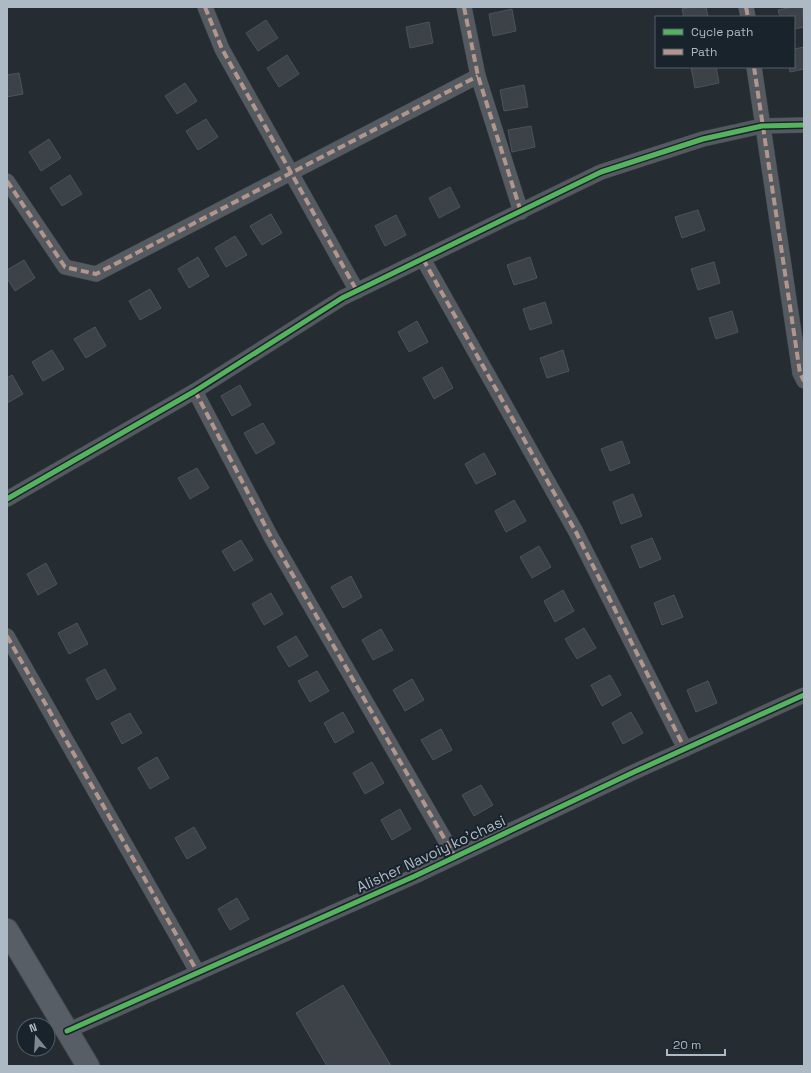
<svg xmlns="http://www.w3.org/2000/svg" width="811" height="1073" viewBox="0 0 811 1073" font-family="'Space Grotesk',sans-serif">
<rect width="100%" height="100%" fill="#252c32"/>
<g fill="#3c4247" stroke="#4c545a">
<path d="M693,7H706L708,17H684L682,9Z"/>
<path d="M793,7H802L804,27L794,29V17H780L778,10Z"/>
<path d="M512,9L516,31L493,36L489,14Z"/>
<path d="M266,20L278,38L258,51L246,33Z"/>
<path d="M429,22L433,43L410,48L406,27Z"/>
<path d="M804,47V69L790,72L789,67H794V49Z"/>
<path d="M287,55L299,74L279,87L267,68Z"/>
<path d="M691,67H716L719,83L695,88Z"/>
<path d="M19,73L23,94L7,97V75Z"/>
<path d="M185,83L197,101L177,114L165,96Z"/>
<path d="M524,85L528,107L504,111L500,90Z"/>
<path d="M206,119L218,137L198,150L186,131Z"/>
<path d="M531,126L535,147L512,152L508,130Z"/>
<path d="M49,139L61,158L41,171L29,152Z"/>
<path d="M70,175L82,194L62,206L50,188Z"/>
<path d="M450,187L460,207L439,218L429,198Z"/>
<path d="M698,210L705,230L682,238L675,217Z"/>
<path d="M271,214L282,233L262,245L250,226Z"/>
<path d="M396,215L406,235L385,246L375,226Z"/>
<path d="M235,236L247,255L226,267L215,248Z"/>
<path d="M198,257L209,276L189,288L178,269Z"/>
<path d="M530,257L537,278L514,285L507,265Z"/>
<path d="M24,260L35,278L15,291L7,278V270Z"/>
<path d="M714,262L720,283L698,290L691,269Z"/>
<path d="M150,289L161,308L140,320L129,301Z"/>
<path d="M545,302L552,323L530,330L523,309Z"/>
<path d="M732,311L738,332L716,339L709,318Z"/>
<path d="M417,321L428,342L409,352L398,332Z"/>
<path d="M95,327L106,346L86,358L74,339Z"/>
<path d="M52,350L64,369L43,381L32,362Z"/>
<path d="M563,350L569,371L547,378L540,358Z"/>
<path d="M442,367L453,388L434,399L423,378Z"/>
<path d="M12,375L23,394L7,403V378Z"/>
<path d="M240,385L251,405L232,416L221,396Z"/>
<path d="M263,423L275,443L256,454L244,433Z"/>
<path d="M622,441L630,463L610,471L601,449Z"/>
<path d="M484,453L496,474L476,484L465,464Z"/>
<path d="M197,468L209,488L190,499L178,478Z"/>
<path d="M633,494L642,516L621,524L613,502Z"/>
<path d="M514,500L526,521L506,532L495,511Z"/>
<path d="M652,538L661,559L640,568L631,546Z"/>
<path d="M241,540L253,560L234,571L222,551Z"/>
<path d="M539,546L551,567L532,578L520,557Z"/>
<path d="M46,563L57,584L38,595L27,574Z"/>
<path d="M351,576L362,597L343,608L331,587Z"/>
<path d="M563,590L574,611L555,622L544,601Z"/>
<path d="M271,593L283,614L264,625L252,604Z"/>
<path d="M674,595L683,617L662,625L654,603Z"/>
<path d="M77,623L88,644L69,654L58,633Z"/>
<path d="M584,628L596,648L577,659L565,639Z"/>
<path d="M381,629L393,650L373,660L362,640Z"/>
<path d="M296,636L308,656L289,667L277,647Z"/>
<path d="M105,669L116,689L97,700L86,679Z"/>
<path d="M317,671L329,691L310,702L298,681Z"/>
<path d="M610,675L621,695L602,706L591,685Z"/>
<path d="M412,679L424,700L405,711L393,690Z"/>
<path d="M708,681L717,703L696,712L687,690Z"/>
<path d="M343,712L354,732L335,743L324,723Z"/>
<path d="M631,712L643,733L623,744L612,723Z"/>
<path d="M130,713L142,733L122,744L111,723Z"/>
<path d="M441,729L452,750L433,760L421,740Z"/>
<path d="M157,757L169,778L150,789L138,768Z"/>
<path d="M372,762L384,783L365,794L353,773Z"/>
<path d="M481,785L493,805L474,816L462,795Z"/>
<path d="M400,809L411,829L392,840L381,820Z"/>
<path d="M194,827L206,848L187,859L175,838Z"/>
<path d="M237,898L249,919L230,930L218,909Z"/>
<path d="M343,985L391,1066H327L296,1013Z"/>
</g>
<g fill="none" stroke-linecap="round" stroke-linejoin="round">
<g stroke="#43484d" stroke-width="16">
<g id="street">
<path d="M205,7L222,49L357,291"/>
<path d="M464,7L478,76L521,212"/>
<path d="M746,7L748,17"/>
<path d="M754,67L800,373L804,381"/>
<path d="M7,181L65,267L96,274L478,76"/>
<path d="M423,259L576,532L685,749"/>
<path d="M195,391L271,537L455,857"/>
<path d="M7,499L195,391L342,298L601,172L703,139L762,126L804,125"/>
<path d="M7,636L198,973"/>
<path d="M67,1031L415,876L634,772L804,695"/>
</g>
</g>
<g stroke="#43484d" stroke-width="24">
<path id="secondary" d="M7,930L88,1066"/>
</g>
<use href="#street" stroke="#545a60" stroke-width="15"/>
<use href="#secondary" stroke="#585e66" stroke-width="22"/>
<g stroke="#b2968c" stroke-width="4" stroke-dasharray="8 4" stroke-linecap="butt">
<path d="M205,7L222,49L357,291"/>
<path d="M464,7L478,76L521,212"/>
<path d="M746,7L748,17"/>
<path d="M754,67L800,373L804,381"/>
<path d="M7,181L65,267L96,274L478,76"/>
<path d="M423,259L576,532L685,749"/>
<path d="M195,391L271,537L455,857"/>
<path d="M7,636L198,973"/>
</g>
<g stroke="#19232c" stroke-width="8">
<g id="cycleway">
<path d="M7,499L195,391L342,298L601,172L703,139L762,126L804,125"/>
<path d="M67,1031L415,876L634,772L804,695"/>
</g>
</g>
<use href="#cycleway" stroke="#56b35d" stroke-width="5"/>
</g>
<g text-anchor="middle" stroke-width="4" stroke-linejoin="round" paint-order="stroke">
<g font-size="15" fill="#adb9c5" stroke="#19232c">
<text transform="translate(431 854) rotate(-25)" y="5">Alisher Navoiy ko'chasi</text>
</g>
</g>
<rect width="811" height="1073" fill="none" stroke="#adb9c5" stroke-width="16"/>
<rect x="655" y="16" width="140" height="52" fill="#19232c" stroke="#545f69"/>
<rect x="663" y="29" width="20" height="6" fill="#56b35d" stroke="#545f69"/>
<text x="691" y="36" font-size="12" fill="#adb9c5">Cycle path</text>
<rect x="663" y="49" width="20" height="6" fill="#b2968c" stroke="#545f69"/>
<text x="691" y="56" font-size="12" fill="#adb9c5">Path</text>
<g transform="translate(36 1037) rotate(342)"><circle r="19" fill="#19232c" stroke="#545f69"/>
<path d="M0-3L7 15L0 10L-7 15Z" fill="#7d8892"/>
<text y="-6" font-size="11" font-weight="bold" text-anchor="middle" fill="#adb9c5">N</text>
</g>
<path d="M667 1049v6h58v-6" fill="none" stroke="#adb9c5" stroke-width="2"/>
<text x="673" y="1049" font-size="12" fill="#adb9c5" stroke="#19232c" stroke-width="3" paint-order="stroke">20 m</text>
</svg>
